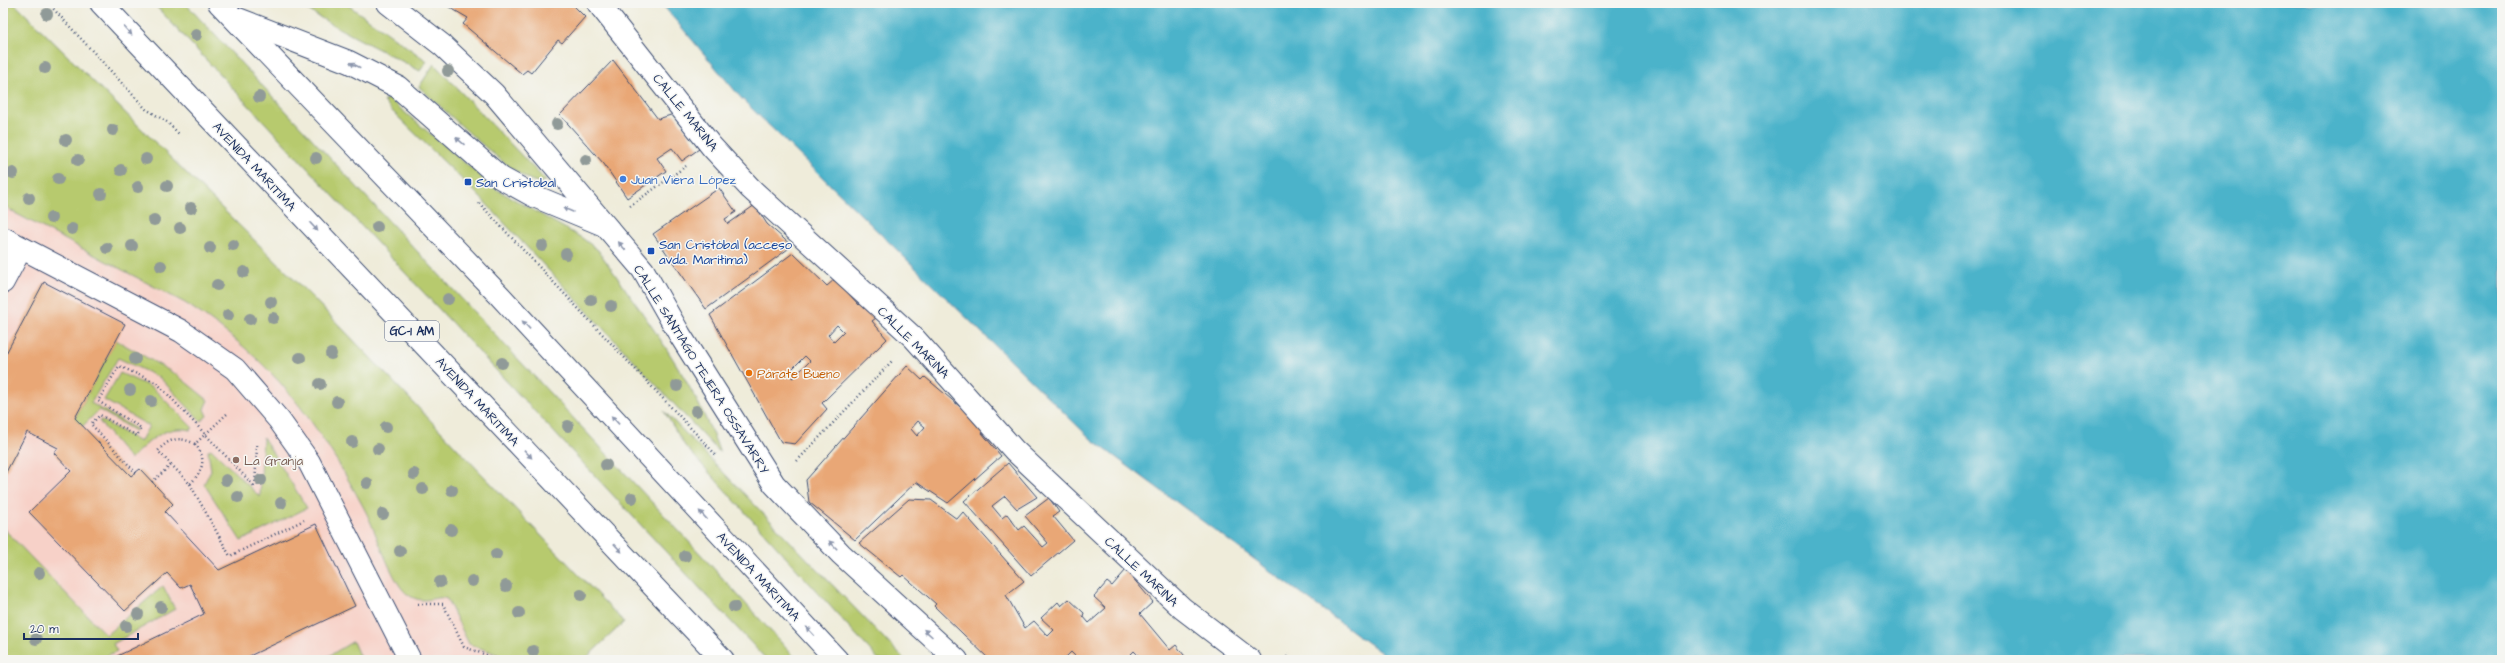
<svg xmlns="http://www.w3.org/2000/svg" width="2505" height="663" viewBox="0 0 2505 663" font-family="'Architects Daughter',sans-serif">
<rect width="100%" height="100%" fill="#f6f6f2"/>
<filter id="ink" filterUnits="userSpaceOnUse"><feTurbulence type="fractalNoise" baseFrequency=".025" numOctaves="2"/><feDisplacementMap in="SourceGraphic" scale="8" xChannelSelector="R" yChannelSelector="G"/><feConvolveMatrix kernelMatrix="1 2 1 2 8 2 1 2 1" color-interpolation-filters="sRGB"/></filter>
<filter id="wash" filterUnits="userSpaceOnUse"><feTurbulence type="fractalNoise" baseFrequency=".012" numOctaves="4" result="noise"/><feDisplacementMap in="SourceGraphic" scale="16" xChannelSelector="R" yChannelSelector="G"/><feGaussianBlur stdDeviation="0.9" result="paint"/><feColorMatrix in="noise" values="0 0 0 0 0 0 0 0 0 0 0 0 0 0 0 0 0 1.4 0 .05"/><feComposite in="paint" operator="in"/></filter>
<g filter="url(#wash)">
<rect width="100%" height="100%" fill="#efecda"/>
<path fill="#f7d1c8" d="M3,3H14L313,298L624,622L590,655L584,660H3Z"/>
<g fill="#b7ca6e" stroke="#697c66">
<path d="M3,3H14L313,298L624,622L584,660H513L469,644L447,599C435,594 425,607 407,594C391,581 376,531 365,510C316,419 273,360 185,303L13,212L3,204Z"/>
<path d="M153,3H185L706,560L797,660H767Z"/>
<path d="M298,3H345L427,61L420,71C379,48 336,30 298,3Z"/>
<path d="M434,64L546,181C544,181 539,183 537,182C513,178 441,106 419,87Z"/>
<path d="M386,99H389L496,189L582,238L598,250C643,315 693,378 720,453L478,195L388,107L384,101Z"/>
<path d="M116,340L177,375L208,400L204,409L207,416L201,421L160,378L118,358L91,403L136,429L135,431L99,410L83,426L75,418Z"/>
<path d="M120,373L153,388L193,428L190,430C164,424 149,442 130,459L99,421L101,420L140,442L149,426L104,400Z"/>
<path d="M664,411L905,660H879L685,446Z"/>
<path d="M263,437L307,508L241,541L204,484L211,470L208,451L211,449L260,497Z"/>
<path d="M3,528L106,635L163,586L175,609L113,644L117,651L98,660H3Z"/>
<path d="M353,642L361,660H322L352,642Z"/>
</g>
<path fill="#4bb3ca" stroke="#337194" d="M661,3H2502V660H1391L1091,439L742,99Z"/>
<g id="blocks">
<g fill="#e9a776" fill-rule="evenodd">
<path d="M442,3H571L585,17L562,43L558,40L531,73L527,70L522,74L463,24L468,18Z"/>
<path d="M613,60L658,119L674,114L699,149L682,161L672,148L657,158L666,171L627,198L604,164L560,115Z"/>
<path d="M719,188L736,212L725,219L728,224L755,205L767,224L792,246L706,309L653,234Z"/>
<path d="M793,253L827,286L835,279L859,305L863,301L876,318L872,321L887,339L822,403L827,409L795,444L781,442L710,315ZM837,325L844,332L834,342L828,335ZM805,356L810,361L793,378L787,374Z"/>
<path d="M44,282L125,324L75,418L131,476L140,469L173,504L165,512L219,570L316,524L355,606L241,660H109L204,614L190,584L181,588L167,573L125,611L29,512L71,471L54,453L58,448L27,432L3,478V359Z"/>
<path d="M907,366L922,380L925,377L965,411L985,431L982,433L1001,456L948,503L916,482L855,540L809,502L806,480ZM918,421L925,427L917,436L911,429Z"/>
<path d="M1008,463L1037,497L1017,509L1005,496L992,506L1002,518L1007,514L1019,530L1024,526L1043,547L1048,543L1025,516L1049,498L1059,512L1053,516L1073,540L1031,576L964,501Z"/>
<path d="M909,499L931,500L957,519L963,512L1024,581L1006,595L1025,628L1034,621L1048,636L1054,630L1041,618L1058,602L1061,606L1069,599L1084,613L1083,616L1089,623L1106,608L1094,597L1107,582L1112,586L1126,570L1153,602L1140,614L1170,650L1176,645L1188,660H1143L1134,651L1125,660H1079L1071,652L1066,657L1070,660H990L934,606L936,604L903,575L901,577L859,543Z"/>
</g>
</g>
</g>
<g filter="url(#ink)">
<use href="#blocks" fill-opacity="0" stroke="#3b4b71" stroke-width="1"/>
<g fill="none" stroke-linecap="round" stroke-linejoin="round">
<g stroke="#3b4b71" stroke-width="24">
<g id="service">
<path d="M3,238L181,331L235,369L279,420L309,462L410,660"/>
<path d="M3,282L21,248"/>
</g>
</g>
<g stroke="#3b4b71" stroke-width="24">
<g id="minor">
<path d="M388,3L442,45L494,94L643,270L680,335L774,484L841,554L957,660"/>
<path d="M598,3L712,147L751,189L914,338L1014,450L1182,608L1250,660"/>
</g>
</g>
<g stroke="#3b4b71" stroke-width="24">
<g id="trunk">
<path d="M101,3L723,660"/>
<path d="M219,3L500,296L837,660"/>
<path d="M238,19L349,62L398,87L501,178L534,196L604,225"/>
</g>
</g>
<g stroke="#3b4b71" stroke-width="2.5" stroke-dasharray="1 3" stroke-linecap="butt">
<path d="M48,3L146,109L167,122L180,135"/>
<path d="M479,203L717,456"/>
<path d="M630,206L686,166"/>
<path d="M195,444C208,459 202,472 190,484L158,451C169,438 180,436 195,444L229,412"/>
<path d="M797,461L893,360"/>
<path d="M136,473L91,424L100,415L137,436L141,428L98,401L119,366L157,383L255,487L257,445"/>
<path d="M152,482L171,465"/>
<path d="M190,484L230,556L304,520"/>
<path d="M418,604H443L464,647L500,660"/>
<path d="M1289,660L1287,658L1289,653"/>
</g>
<use href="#service" stroke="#fff" stroke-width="22"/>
<use href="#minor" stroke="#fff" stroke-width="22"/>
<use href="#trunk" stroke="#fff" stroke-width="22"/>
</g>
<g fill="#909a98">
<circle cx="47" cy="14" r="6"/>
<circle cx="196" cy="35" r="6"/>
<circle cx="45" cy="68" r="6"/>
<circle cx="448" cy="71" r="6"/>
<circle cx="259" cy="97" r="6"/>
<circle cx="557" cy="124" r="6"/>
<circle cx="113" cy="130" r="6"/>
<circle cx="66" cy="140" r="6"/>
<circle cx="316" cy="158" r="6"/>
<circle cx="146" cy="159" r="6"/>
<circle cx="78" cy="160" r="6"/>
<circle cx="586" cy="160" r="6"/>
<circle cx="121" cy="170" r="6"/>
<circle cx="13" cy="173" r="6"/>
<circle cx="58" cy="179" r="6"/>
<circle cx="167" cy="186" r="6"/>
<circle cx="138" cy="187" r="6"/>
<circle cx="101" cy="194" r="6"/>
<circle cx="29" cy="198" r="6"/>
<circle cx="191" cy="208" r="6"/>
<circle cx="51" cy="218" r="6"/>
<circle cx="154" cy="220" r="6"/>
<circle cx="377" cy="227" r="6"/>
<circle cx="180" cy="228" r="6"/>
<circle cx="72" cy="229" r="6"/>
<circle cx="233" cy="245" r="6"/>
<circle cx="132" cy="246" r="6"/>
<circle cx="542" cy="246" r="6"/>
<circle cx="107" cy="248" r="6"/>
<circle cx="210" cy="248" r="6"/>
<circle cx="566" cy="254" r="6"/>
<circle cx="161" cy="266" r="6"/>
<circle cx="244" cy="272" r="6"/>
<circle cx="217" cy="285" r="6"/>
<circle cx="448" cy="299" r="6"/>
<circle cx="591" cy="300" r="6"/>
<circle cx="271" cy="302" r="6"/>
<circle cx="611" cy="306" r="6"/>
<circle cx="228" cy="315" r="6"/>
<circle cx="273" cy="318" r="6"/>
<circle cx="250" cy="319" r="6"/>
<circle cx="331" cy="354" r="6"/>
<circle cx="300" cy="358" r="6"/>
<circle cx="135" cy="359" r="6"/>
<circle cx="502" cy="363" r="6"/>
<circle cx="320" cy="384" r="6"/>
<circle cx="677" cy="386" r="6"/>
<circle cx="130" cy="390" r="6"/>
<circle cx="151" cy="401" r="6"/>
<circle cx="337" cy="402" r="6"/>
<circle cx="696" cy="411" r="6"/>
<circle cx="568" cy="426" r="6"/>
<circle cx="386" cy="427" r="6"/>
<circle cx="352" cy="442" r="6"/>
<circle cx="378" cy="449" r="6"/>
<circle cx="606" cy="465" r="6"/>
<circle cx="414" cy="474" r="6"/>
<circle cx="226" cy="480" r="6"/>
<circle cx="261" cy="480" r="6"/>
<circle cx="367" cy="483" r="6"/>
<circle cx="423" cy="489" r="6"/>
<circle cx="452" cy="490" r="6"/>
<circle cx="238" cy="497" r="6"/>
<circle cx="632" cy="498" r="6"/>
<circle cx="281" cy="503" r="6"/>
<circle cx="383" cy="514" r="6"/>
<circle cx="451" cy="530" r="6"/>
<circle cx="400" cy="551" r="6"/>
<circle cx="496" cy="554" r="6"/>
<circle cx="685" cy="556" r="6"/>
<circle cx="39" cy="573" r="6"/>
<circle cx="472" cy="581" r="6"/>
<circle cx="440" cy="582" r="6"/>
<circle cx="506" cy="586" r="6"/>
<circle cx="581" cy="595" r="6"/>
<circle cx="161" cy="607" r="6"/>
<circle cx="734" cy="607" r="6"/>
<circle cx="519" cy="613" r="6"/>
<circle cx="138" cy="614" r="6"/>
<circle cx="126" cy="626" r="6"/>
<circle cx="36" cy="639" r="6"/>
<circle cx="533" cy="651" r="6"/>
</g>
<defs><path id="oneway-solid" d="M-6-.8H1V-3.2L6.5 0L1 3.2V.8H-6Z"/></defs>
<g fill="#8d97ae">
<use href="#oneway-solid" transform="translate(128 31) rotate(47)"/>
<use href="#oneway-solid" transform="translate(355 65) rotate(-153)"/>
<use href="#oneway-solid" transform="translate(460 141) rotate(-139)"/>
<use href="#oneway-solid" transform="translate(568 210) rotate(-157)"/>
<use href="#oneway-solid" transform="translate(314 227) rotate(47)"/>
<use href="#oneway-solid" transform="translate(622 246) rotate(-131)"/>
<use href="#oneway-solid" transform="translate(526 325) rotate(-133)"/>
<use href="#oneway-solid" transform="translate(615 420) rotate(-133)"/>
<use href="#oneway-solid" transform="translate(528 454) rotate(47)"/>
<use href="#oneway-solid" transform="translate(703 515) rotate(-133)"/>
<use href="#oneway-solid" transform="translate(833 545) rotate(-134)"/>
<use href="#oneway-solid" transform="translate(618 548) rotate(47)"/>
<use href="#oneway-solid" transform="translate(810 631) rotate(-133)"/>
<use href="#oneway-solid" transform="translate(928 633) rotate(-138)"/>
</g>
</g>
<circle fill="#3f7fe0" stroke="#f6f6f2" stroke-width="1.5" cx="623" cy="179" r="4"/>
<g fill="#1a4fb4" stroke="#f6f6f2" stroke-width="1.5">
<rect x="464" y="178" width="8" height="8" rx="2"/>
<rect x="647" y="247" width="8" height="8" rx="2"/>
</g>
<circle fill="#e8710a" stroke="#f6f6f2" stroke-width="1.5" cx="749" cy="373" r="4"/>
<circle fill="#8d6e63" stroke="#f6f6f2" stroke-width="1.5" cx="236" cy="460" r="4"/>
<g text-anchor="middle" stroke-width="3" stroke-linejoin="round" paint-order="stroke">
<rect fill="#f6f6f2" stroke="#5d6b8a" stroke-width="1" x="385" y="321" width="54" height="20" rx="3"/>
<g font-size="12" font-weight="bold" fill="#1b2f5e">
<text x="412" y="335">GC-1 AM</text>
</g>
<g font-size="13" fill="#1b2f5e" stroke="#f6f6f2">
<text transform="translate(686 112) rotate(51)" y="5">CALLE MARINA</text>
<text transform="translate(255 166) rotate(47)" y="5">AVENIDA MARITIMA</text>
<text transform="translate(914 342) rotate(45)" y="5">CALLE MARINA</text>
<text transform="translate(702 369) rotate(58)" y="5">CALLE SANTIAGO TEJERA OSSAVARRY</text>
<text transform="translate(478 401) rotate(47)" y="5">AVENIDA MARITIMA</text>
<text transform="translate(1142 571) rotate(43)" y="5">CALLE MARINA</text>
<text transform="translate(759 576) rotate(47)" y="5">AVENIDA MARITIMA</text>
</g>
<g font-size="13" fill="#366cbe" stroke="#f6f6f2" text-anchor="start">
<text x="631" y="184">Juan Viera López</text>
</g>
<g font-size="13" fill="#164399" stroke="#f6f6f2" text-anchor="start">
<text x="476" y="187">San Cristobal</text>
<text x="659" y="249">San Cristóbal (acceso<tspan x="659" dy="15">avda. Marítima)</tspan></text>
</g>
<g font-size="13" fill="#c56008" stroke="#f6f6f2" text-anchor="start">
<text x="757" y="378">Párate Bueno</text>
</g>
<g font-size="13" fill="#785e54" stroke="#f6f6f2" text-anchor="start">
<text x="244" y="465">La Granja</text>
</g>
</g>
<rect width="2505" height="663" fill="none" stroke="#f6f6f2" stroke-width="16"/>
<path d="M24 633v6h114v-6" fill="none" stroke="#1b2f5e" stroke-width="2"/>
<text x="30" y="633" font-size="12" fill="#1b2f5e" stroke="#f6f6f2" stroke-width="3" paint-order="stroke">20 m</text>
</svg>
